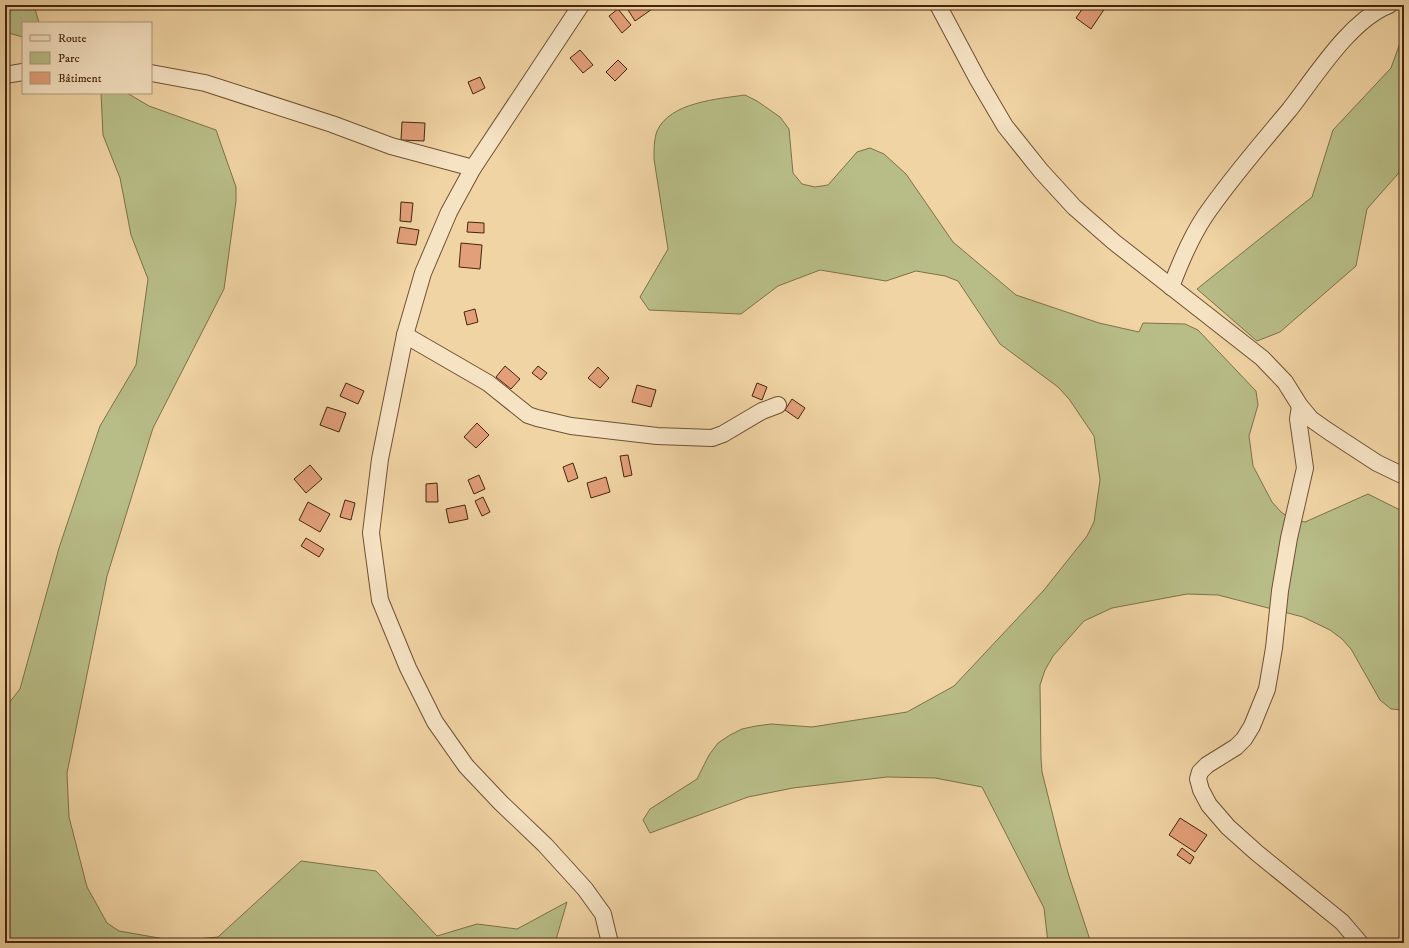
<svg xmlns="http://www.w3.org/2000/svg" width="1409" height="948" viewBox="0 0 1409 948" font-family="'IM FELL DW Pica',serif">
<rect width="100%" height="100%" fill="#f1d4a4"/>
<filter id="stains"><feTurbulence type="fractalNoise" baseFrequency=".005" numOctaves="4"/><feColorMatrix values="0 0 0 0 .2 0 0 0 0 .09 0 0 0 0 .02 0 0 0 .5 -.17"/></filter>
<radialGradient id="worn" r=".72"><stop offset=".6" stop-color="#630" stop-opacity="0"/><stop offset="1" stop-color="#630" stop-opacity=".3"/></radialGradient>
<g fill="#b8bd87" stroke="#7e714a">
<path d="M5,5H34L39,23H23V37L5,32Z"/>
<path d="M1404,32V167L1367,209L1356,266L1280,332L1257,341L1197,289L1312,197L1333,130L1391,68Z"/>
<path d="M101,93H127L149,106L216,130L236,187V201L224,289L153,428L107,576L67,773L69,817L87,887L107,923L119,931L176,941L218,937L301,861L376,871L437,936L477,924L517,929L567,902L555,943H5V708L20,689L59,548L100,426L136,365L148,279L131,235L120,178L103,135Z"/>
<path d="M745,95L757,101L780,117L789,129L793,173L802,184L815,187L828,185L857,152L870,148L884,154L906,174L953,242L1016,295L1099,323L1139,332L1143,323L1185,324L1198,330L1256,391L1258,405L1249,436L1253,466L1272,502L1281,512L1291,519L1305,522L1368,494L1404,512V710L1391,709L1380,700L1351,649L1342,639L1330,630L1303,617L1218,595L1187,594L1112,608L1084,621L1053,656L1045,670L1040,685L1041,758L1042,772L1060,844L1069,876L1091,943H1048L1044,908L982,787L935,778L887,777L793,788L748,797L650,833L643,820L650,809L697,779L709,755L718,743L730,735L742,729L756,726L771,724L812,727L907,712L954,686L1044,590L1087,536L1094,522L1100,480L1094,436L1069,399L1058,387L1000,344L958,281L945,276L916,271L886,281L820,270L778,286L741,314L649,310L640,297L668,249L654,159C654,150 654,139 657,131C670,102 718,99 745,95Z"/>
</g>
<g fill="#e29f79" stroke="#44250e">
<path d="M625,5H654L655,7L635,21Z"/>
<path d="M1085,5H1107L1091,29L1076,18Z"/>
<path d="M618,9L631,25L622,33L609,16Z"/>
<path d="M580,50L593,65L583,73L570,58Z"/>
<path d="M618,60L627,69L615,81L606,72Z"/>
<path d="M480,77L485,88L473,94L468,82Z"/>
<path d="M402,122L425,123L424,141L401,140Z"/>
<path d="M401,202L413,203L411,222L400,221Z"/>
<path d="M468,222L484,223V233L467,232Z"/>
<path d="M400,227L419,230L416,245L397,243Z"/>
<path d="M461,243L482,245L480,269L459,267Z"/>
<path d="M475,309L478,322L467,325L464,312Z"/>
<path d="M505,366L520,379L511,389L496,377Z"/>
<path d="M538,366L547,373L541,380L532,373Z"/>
<path d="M598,367L609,378L600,388L588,378Z"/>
<path d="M346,383L364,391L358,404L340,396Z"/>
<path d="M757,383L767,387L762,400L752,396Z"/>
<path d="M637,385L656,390L651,407L632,402Z"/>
<path d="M792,399L805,408L798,419L785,410Z"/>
<path d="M327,407L346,413L339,432L320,425Z"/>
<path d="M477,423L489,435L476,448L464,437Z"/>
<path d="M628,455L632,475L624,477L620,456Z"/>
<path d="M573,463L578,478L568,482L563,467Z"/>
<path d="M310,465L322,479L306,493L294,479Z"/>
<path d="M479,475L485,489L474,494L468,480Z"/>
<path d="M606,477L610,492L591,498L587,483Z"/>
<path d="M437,483L438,502H426V484Z"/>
<path d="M483,497L490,512L482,516L475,501Z"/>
<path d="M345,500L355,503L351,520L340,517Z"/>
<path d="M308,502L330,514L320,532L299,520Z"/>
<path d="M465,505L468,519L449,523L446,509Z"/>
<path d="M306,538L324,549L319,557L301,546Z"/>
<path d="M1180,818L1207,835L1195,852L1169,835Z"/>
<path d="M1182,848L1194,857L1190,864L1177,855Z"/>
</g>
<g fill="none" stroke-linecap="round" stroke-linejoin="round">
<g stroke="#6f5134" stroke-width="18">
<g id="minor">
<path d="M581,5L473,168L449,212L423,273L405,335L380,459L371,533L380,600L408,668L435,722L466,766L501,803L545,845L585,889L603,914L609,939V943"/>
<path d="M938,5L978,80L1005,126L1041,171L1074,207L1114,242L1262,358L1285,382L1300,406L1311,419L1328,431L1377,463L1404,476"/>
<path d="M151,73L205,83L332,124L391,146L473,168"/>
<path d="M5,75L23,72"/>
<path d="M1171,287C1180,263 1191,237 1205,216C1231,178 1261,144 1290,109C1315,77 1350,20 1389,5"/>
<path d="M405,335L488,383L528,415L537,418L571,426L657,436L712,438L723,434L762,411L778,405"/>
<path d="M1300,406L1298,419L1305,468L1289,538L1280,591L1274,648L1267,689L1252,726L1244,739L1236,747L1207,765L1200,772L1198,779L1201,790L1209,805L1228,827L1257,853L1342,922L1360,943"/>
</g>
</g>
<use href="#minor" stroke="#f6e3c4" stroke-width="16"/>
</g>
<rect width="1409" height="948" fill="none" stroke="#f1d4a4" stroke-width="20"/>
<rect x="6" y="6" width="1397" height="936" fill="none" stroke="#44250e" stroke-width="2"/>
<rect x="10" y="10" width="1389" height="928" fill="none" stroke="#44250e"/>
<rect x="22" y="22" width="130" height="72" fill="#f6e3c4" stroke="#af977b"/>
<rect x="30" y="35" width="20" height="6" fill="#f6e3c4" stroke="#af977b"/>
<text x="58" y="42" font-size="12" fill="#44250e">Route</text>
<rect x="30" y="52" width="20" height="12" fill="#b8bd87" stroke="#af977b"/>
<text x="58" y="62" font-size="12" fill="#44250e">Parc</text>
<rect x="30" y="72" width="20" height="12" fill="#e29f79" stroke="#af977b"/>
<text x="58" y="82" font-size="12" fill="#44250e">Bâtiment</text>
<rect width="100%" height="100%" filter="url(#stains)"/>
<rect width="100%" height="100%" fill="url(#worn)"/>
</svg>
